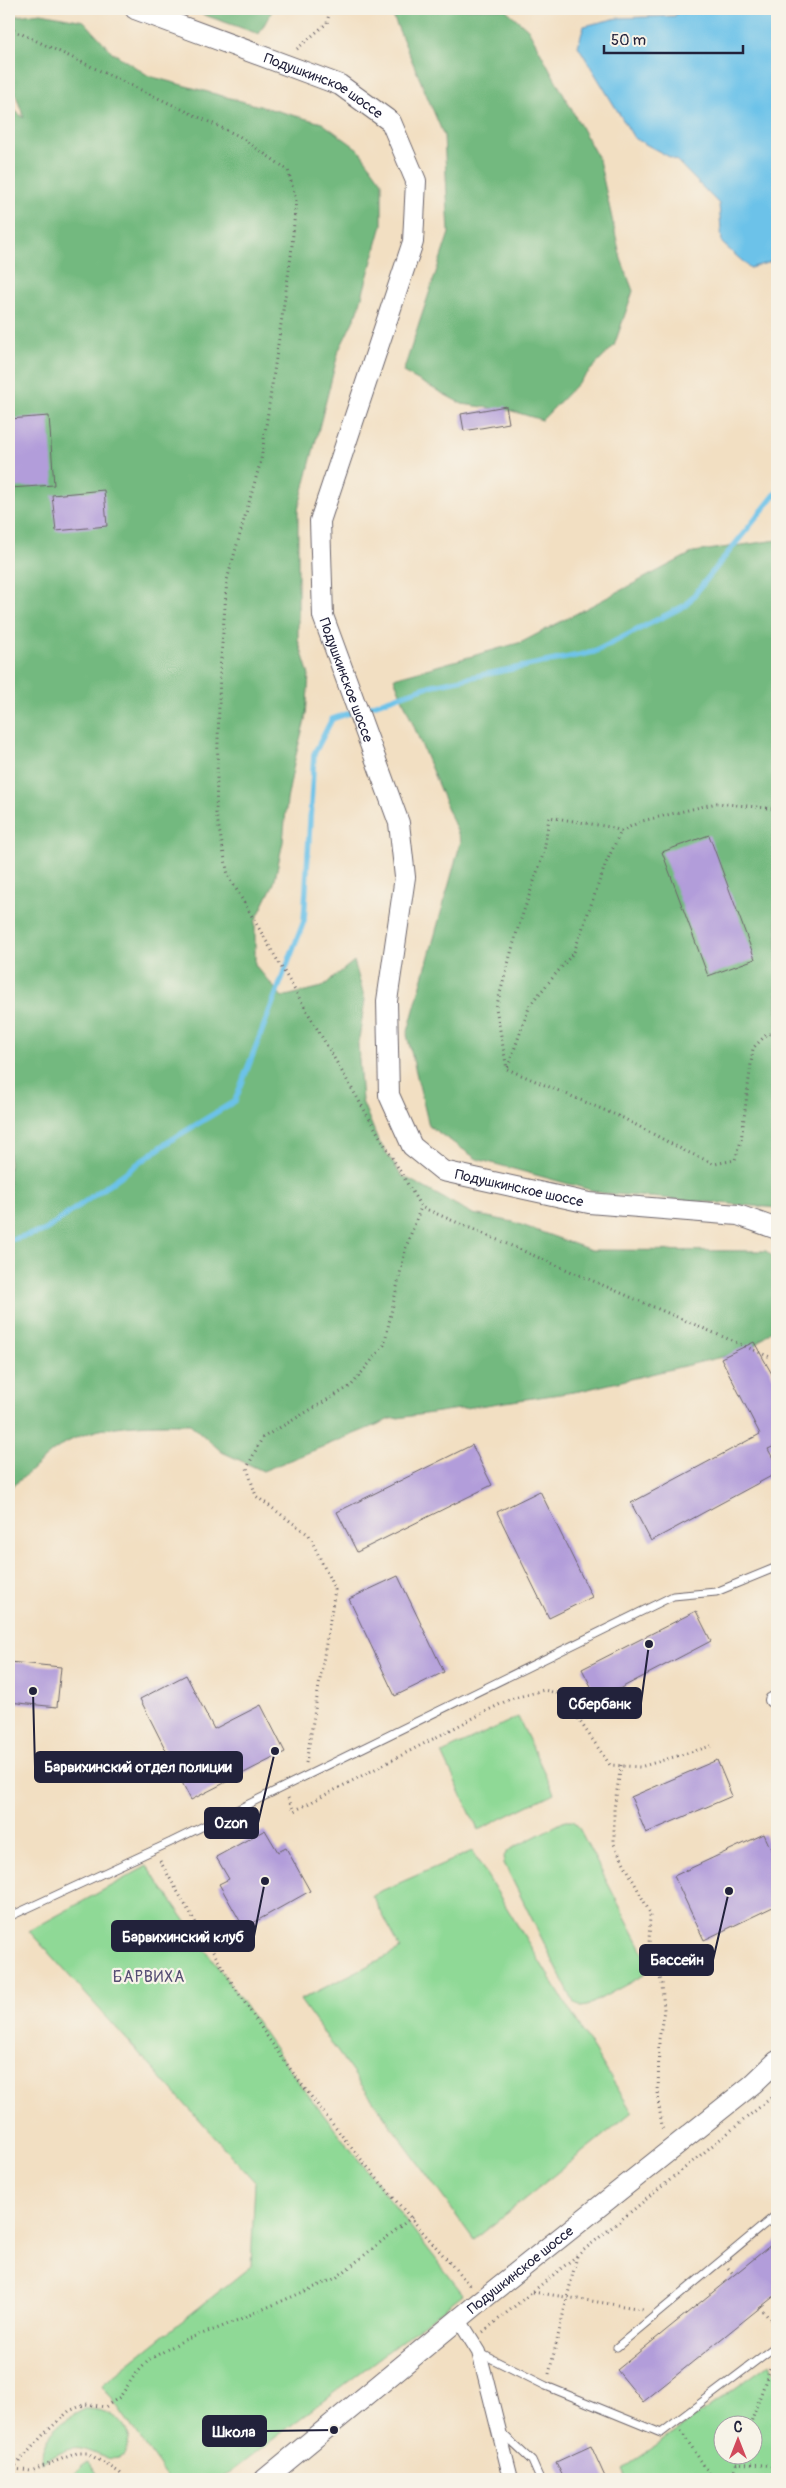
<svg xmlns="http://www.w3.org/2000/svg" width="786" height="2488" viewBox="0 0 786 2488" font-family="Pangolin,sans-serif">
<rect width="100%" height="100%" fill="#f7f3e8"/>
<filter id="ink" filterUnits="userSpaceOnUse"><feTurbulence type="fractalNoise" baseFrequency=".02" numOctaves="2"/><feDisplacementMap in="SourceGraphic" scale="10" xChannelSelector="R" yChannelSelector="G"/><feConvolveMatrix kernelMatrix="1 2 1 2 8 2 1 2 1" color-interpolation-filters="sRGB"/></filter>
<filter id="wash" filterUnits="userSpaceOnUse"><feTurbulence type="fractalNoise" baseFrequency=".0096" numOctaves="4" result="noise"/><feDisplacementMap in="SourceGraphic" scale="20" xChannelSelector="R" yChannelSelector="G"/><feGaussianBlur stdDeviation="1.12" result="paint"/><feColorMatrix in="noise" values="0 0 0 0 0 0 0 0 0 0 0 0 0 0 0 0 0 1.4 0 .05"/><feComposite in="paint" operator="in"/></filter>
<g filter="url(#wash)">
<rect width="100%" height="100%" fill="#f2dfc2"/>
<g fill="#8fd996" stroke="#587e68" fill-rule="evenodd">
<path d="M518,1717L554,1793L478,1830L442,1753Z"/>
<path d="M565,1821H574L579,1828L647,1959L648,1967L644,1975L587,2006L580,2007L574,2003L504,1863V1856L509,1850Z"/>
<path d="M472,1851L632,2112L474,2240L300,2000L401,1949L372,1895Z"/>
<path d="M147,1866L302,2087L463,2294L221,2479H169L102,2385L251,2266L255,2182L29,1931Z"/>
<path d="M770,2363L777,2380V2479H626L622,2470ZM724,2426H754V2456H724Z"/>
<path d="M85,2409C112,2408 138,2427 125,2455C107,2467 91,2445 71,2449C62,2451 51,2458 42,2463C40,2434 62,2421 85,2409Z"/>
<path d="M88,2462L100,2479H64Z"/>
</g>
<g fill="#73b97f" stroke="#4a6e5d">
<path d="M187,9H273L259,34Z"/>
<path d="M390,9H505L528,29L599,160L621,259L633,291L614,346L542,420L512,411L462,404L403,372L449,233L444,136Z"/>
<path d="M41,13L84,21L112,52L149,76L322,123L358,149L382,182V225L358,311L339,350L298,510V640L309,675L306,716L295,759L287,800L283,842L274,883L255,922V965L282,997L322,987L354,961L365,1000L358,1045L362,1101L378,1140L401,1175L473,1214L513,1222L591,1250L766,1251L777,1260V1325L751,1350L580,1391L391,1419L263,1471L222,1452L190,1424C147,1424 97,1422 59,1447C41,1459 28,1476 9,1488V106L24,118L9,75V17Z"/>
<path d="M777,540V1208L602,1193L477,1159L429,1126L407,1035L461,841L394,678L522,642L694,552Z"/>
</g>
<path fill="#6cc2e9" stroke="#477292" d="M679,9H777V260L750,268L722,243L719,204L677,161L634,138L578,46L584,26L618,18L675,16Z"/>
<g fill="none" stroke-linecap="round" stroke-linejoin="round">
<path stroke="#6cc2e9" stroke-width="5.5" d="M9,1240L44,1231L171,1140L235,1101L304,921L314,754L332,719L429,686L594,652L686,605L777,492"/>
</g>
<g id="blocks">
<g fill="#b29dda">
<path d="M506,406L509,423L464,431L461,414Z"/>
<path d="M49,416L54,485L10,488L9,419Z"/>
<path d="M104,490L107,526L56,531L52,495Z"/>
<path d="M709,835L755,959L708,976L662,852Z"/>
<path d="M754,1342L777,1383V1445L768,1449L777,1466V1473L651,1541L631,1503L760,1434L721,1358Z"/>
<path d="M472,1445L492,1485L357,1552L337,1512Z"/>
<path d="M540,1491L592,1597L549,1618L497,1512Z"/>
<path d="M398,1576L444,1672L395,1696L349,1599Z"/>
<path d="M696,1611L711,1641L598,1700L582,1669Z"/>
<path d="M9,1662L61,1667L57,1707L9,1702Z"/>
<path d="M186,1675L214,1729L261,1705L285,1752L191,1800L140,1699Z"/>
<path d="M717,1760L732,1796L646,1833L631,1797Z"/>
<path d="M265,1830L278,1852L286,1848L310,1891L244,1928L219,1884L229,1879L216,1857Z"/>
<path d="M764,1834L777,1863V1905L704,1940L674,1876Z"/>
<path d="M777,2240V2294L643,2402L617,2370Z"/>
<path d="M591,2446L606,2479H564L556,2462Z"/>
</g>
</g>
</g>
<g filter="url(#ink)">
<use href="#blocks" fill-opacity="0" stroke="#6b646a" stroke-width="1"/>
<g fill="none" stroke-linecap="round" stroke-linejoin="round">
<g stroke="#6b646a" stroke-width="9">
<g id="service">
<path d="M13,1915L171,1842L673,1596L716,1592L777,1567"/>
<path d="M617,2347L777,2214"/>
<path d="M480,2353L546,2386L661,2433L777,2345"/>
<path d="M503,2434L532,2461L540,2479"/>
</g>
</g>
<g stroke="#6b646a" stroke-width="16">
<g id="minor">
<path d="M772,1700L777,1698"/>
<path d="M459,2320L479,2352L511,2479"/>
</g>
</g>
<g stroke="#6b646a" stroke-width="22">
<g id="secondary">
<path id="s1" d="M135,9L340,85L391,122L416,181L413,242L320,521L323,616L399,823L405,877L387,1001L389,1095L412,1146L443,1171L589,1203L738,1215L777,1229"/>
<path id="s2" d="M265,2479L482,2300L753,2084L777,2061"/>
</g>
</g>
<g stroke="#6b646a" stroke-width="3" stroke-dasharray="1 4" stroke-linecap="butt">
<path d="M9,28L239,136L288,170L296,200L291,256L261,460L227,580L220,670L216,813L228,875L355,1094L421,1207L777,1360"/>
<path d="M297,49L327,23L330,9"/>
<path d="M777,809L717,803L642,821L621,831L610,827L549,817L544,852L517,931L496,1008L507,1069L623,1118L685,1151L715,1164L735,1160L741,1141L753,1048L767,1034H777"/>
<path d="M508,1067L530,1005L574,952L606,863L621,831"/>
<path d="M306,1763L335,1590L309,1535L256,1496L247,1468L262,1438L351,1386L384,1345L406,1247L421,1207"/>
<path d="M621,1765L614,1809V1844L650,1913L649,1945L662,1984L664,2010L659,2039L658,2100L663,2132"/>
<path d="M288,1798L294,1811L510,1699L544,1690L561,1694L610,1765L640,1767L711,1746"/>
<path d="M160,1861C193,1919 227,1977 264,2032C326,2122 399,2205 471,2287"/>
<path d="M728,2268L734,2275"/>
<path d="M533,2292L643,2309"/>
<path d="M760,2307L777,2328"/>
<path d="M483,2332L777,2093"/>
<path d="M549,2374L577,2256"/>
<path d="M750,2426L771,2365"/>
<path d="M681,2431L713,2479"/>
<path d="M736,2463L777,2466"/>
<path d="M14,2469L31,2471L77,2453H87L119,2472L126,2479"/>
<path d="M9,2473L44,2434L69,2411L86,2404L105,2407L120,2397L134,2376L150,2359L184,2340L219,2328L336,2278L412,2217"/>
<path d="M719,2479H727"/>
<path d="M731,2479L739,2456"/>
</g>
<use href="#service" stroke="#fff" stroke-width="7"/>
<use href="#minor" stroke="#fff" stroke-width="14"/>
<use href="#secondary" stroke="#fff" stroke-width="20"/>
</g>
</g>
<g text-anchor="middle" stroke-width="4.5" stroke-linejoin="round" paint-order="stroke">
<g font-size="14" fill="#22223b" stroke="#f7f3e8">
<text dy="5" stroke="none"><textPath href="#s1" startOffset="204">Подушкинское шоссе</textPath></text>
<text dy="5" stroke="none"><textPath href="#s1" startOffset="864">Подушкинское шоссе</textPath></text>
<text dy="5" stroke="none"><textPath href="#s1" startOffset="1464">Подушкинское шоссе</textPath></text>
<text dy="5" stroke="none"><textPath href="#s2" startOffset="330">Подушкинское шоссе</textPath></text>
</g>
<g font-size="16" letter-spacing="1" fill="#544d73" stroke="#f7f3e8">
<text x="149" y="1982">БАРВИХА</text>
</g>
</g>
<path fill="none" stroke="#22223b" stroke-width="2" d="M649 1644L641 1703M33 1691L35 1767M275 1751L258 1823M265 1881L254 1936M729 1891L713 1960M334 2430L266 2431"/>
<g fill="#22223b" stroke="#f7f3e8" stroke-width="2">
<circle cx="649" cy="1644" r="5"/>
<circle cx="33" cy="1691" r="5"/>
<circle cx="275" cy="1751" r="5"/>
<circle cx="265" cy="1881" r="5"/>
<circle cx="729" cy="1891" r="5"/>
<circle cx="334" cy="2430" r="5"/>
</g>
<g fill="#22223b" stroke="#22223b" stroke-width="2">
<rect x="558" y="1688" width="83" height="30" rx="5"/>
<rect x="35" y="1752" width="207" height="30" rx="5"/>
<rect x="205" y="1808" width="53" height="30" rx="5"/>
<rect x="112" y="1921" width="142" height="30" rx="5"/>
<rect x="640" y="1945" width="73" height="30" rx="5"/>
<rect x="203" y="2416" width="63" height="30" rx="5"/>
</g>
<g font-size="15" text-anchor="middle" font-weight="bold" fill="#fff">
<text x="600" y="1709">Сбербанк</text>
<text x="138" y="1772">Барвихинский отдел полиции</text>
<text x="231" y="1828">Ozon</text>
<text x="183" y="1942">Барвихинский клуб</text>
<text x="677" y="1965">Бассейн</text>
<text x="234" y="2437">Школа</text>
</g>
<rect width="786" height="2488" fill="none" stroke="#f7f3e8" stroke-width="30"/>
<g transform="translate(738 2440)"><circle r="24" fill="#f7f3e8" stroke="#a29fa3"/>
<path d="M0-4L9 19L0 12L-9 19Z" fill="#d1495b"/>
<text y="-8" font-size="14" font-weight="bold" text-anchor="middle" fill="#22223b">С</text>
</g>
<path d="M604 45v8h139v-8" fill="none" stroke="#22223b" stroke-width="2.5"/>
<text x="611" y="45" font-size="15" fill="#22223b" stroke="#f7f3e8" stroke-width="4" paint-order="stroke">50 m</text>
</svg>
